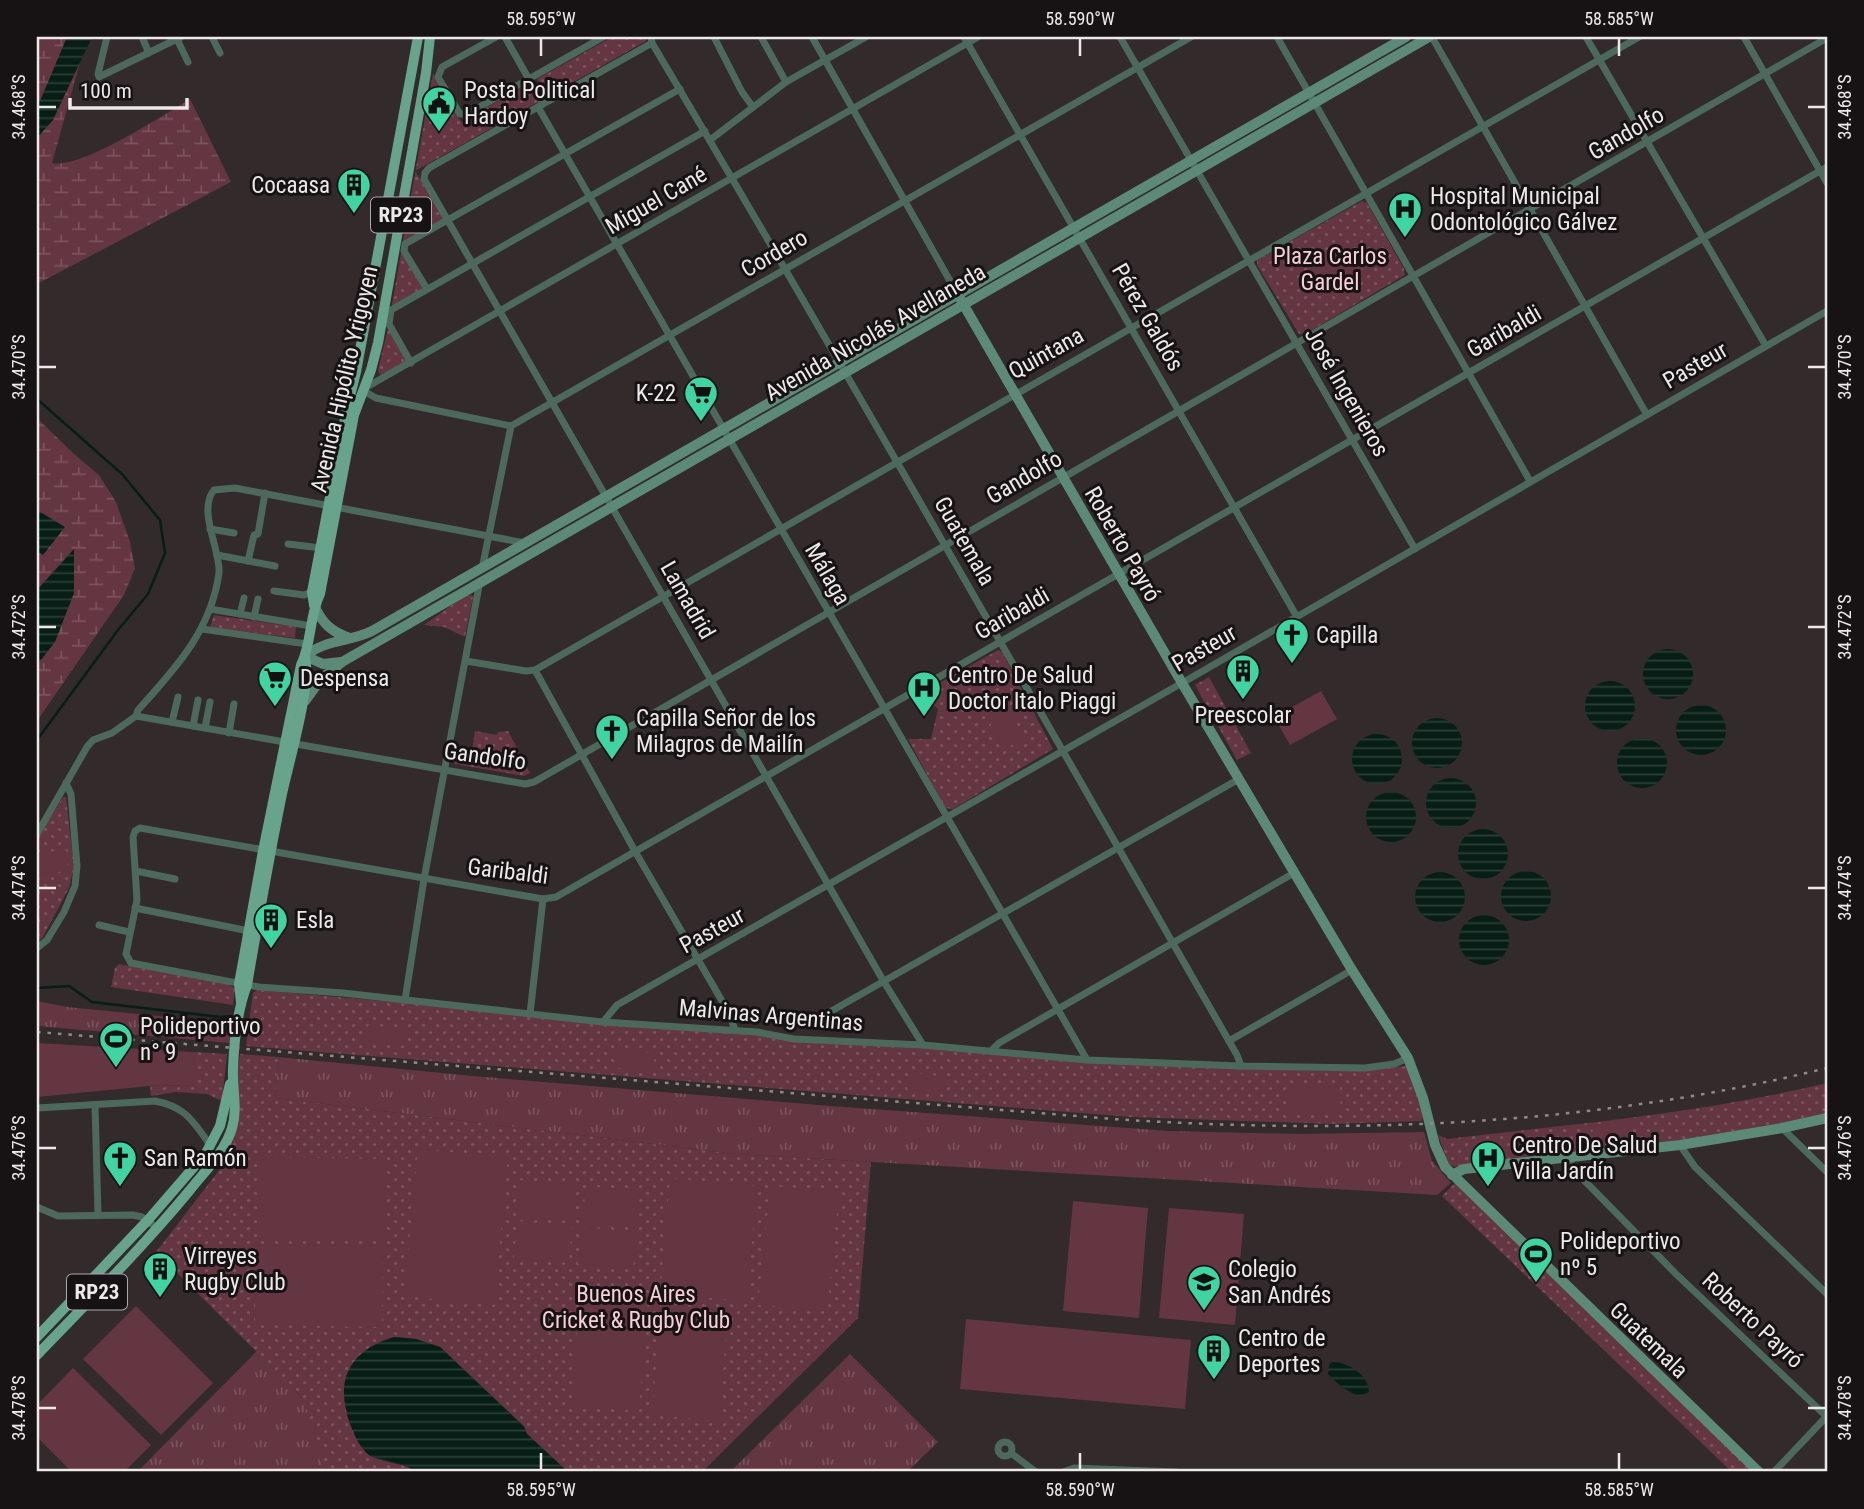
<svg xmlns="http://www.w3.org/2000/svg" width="1864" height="1509" viewBox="0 0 1864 1509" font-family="'Roboto Condensed',sans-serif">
<defs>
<pattern id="grass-tufts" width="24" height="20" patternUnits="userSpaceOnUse" patternTransform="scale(1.75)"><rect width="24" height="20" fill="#643641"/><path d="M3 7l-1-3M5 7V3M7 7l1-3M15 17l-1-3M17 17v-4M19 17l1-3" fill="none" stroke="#7a535c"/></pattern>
<pattern id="wetland-marsh" width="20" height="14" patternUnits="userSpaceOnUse" patternTransform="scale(1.75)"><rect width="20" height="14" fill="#643641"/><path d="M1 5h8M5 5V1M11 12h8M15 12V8" fill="none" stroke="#7a535c"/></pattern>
<pattern id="park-dots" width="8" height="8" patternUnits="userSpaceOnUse" patternTransform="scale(1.75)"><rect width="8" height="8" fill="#643641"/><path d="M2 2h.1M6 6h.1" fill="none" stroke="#7a535c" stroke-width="1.8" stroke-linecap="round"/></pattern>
<pattern id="water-rules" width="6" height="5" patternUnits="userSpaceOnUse" patternTransform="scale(1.75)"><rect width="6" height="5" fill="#061e15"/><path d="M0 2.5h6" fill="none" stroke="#2b3f37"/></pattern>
</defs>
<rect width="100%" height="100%" fill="#322a2b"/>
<g fill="url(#grass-tufts)">
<path d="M37,1001L67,1007L230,1023V1043L37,1026Z"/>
<path d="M278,1057L473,1076L831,1106L1169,1131L1299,1134L1424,1132L1432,1161L1451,1183L1437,1195L735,1154L275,1098Z"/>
<path d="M257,1351C279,1373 305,1394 314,1424C319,1440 321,1456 325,1472H137Z"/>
<path d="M850,1354L938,1442L907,1472H730Z"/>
</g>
<g fill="url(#wetland-marsh)">
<path d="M37,37H87L52,163C79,170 164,115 190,99L231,182L37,284Z"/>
<path d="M37,418L75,455L99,475L116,502L130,542L135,568L124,595L37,721Z"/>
</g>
<g fill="url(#park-dots)">
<path d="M612,37H646V41L547,97L537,79Z"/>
<path d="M433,73L461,122L528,84L538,102L415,171L447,220L402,246Z"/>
<path d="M1362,201L1367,203L1404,269L1405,275L1305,334H1299L1257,265V260Z"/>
<path d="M402,247L427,289L391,310Z"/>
<path d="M389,324L411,363L380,375L378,370Z"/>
<path d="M467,594L472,595L473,597L465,637L444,627L424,625Z"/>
<path d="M214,615L296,627L295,638L210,627Z"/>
<path d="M998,650L1002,652L1053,749L953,809L945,808L908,739H931L938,709L920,694Z"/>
<path d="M1209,677L1251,753L1237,760L1195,685Z"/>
<path d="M475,731L497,735L498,732L508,731L530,773L524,776L454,764L457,748L472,750Z"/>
<path d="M63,797H66L74,867L69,888L43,937L37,942V839Z"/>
<path d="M119,964L225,983L235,988L233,1005L111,987L115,968Z"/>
<path d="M257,990L910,1047L1232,1068L1339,1071L1407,1066L1423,1112L1422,1121L1332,1124L1130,1117L246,1046L253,993Z"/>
<path d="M194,1052L227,1054L222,1101L207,1094L176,1092L151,1096L150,1086L196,1085Z"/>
<path d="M240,1054L278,1057L275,1098L735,1154L871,1162L858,1318L702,1472H568L527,1434L524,1426L440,1347L416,1339L394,1337L347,1416C353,1432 361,1455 380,1460C393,1464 406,1464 417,1472H325C317,1443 314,1416 296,1391L156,1252L227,1160Z"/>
<path d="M1827,1083V1113L1782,1123L1679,1140L1456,1167L1449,1165L1438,1135L1447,1139C1574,1124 1703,1113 1827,1083Z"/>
<path d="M1455,1183L1757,1472H1732L1442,1196Z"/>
</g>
<g fill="#643641">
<path d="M1349,247L1363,271L1318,296L1305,272Z"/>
<path d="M1321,691L1337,719L1290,745L1274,717Z"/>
<path d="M1006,705L1025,738L1005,749L986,716Z"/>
<path d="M66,850L68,871L37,874V853Z"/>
<path d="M368,1025L406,1029L403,1046L366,1041Z"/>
<path d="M37,1043L194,1052L197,1085L150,1086L37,1097Z"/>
<path d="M617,1051L655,1053L653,1070L616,1068Z"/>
<path d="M909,1072L946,1077L945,1094L907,1089Z"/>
<path d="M1340,1086L1341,1112L1290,1113V1087Z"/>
<path d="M1629,1120L1631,1139L1594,1143L1592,1125Z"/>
<path d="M418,1149L508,1157L494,1305L404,1296Z"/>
<path d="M258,1157L385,1159L384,1240L257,1238Z"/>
<path d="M670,1178L757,1186L747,1301L660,1294Z"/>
<path d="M521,1180L576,1185L572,1221L517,1217Z"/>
<path d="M586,1186L640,1191L637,1228L582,1223Z"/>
<path d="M770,1186L839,1192L827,1311L758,1305Z"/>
<path d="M1073,1201L1148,1208L1139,1318L1063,1311Z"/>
<path d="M1169,1208L1244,1214L1235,1325L1159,1318Z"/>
<path d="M517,1221L572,1226L569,1263L514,1258Z"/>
<path d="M582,1227L637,1232L633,1269L578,1264Z"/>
<path d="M256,1244L383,1246L382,1327L255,1325Z"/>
<path d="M580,1294L648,1300L639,1411L571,1406Z"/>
<path d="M661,1304L728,1310L719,1421L652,1415Z"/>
<path d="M136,1306L213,1383L161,1435L83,1359Z"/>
<path d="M966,1319L1191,1340L1185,1409L960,1389Z"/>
<path d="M73,1368L151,1445L124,1472H72L37,1437V1405Z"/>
</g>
<g fill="url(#water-rules)">
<path d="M67,37H92L53,120L37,138V101H40Z"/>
<path d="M37,510L65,527L43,555L37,551Z"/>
<path d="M74,549V593L55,642L37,665V590Z"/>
<circle cx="1668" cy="674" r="25"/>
<circle cx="1610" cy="706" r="25"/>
<circle cx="1701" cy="730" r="25"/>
<circle cx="1437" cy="743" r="25"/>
<circle cx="1377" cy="759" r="25"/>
<circle cx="1642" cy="763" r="25"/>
<circle cx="1451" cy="803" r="25"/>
<circle cx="1391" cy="817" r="25"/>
<circle cx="1483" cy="854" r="25"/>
<circle cx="1526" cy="896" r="25"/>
<circle cx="1440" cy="897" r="25"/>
<circle cx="1484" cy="940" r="25"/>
<path d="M394,1337L416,1339L440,1347L524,1427L527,1434L568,1472H417L404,1465L370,1456C360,1448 354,1435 350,1423C334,1380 350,1350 394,1337Z"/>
<path d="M1332,1362C1348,1362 1369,1375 1369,1392L1364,1394L1363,1397C1349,1394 1338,1384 1328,1374L1329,1365Z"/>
</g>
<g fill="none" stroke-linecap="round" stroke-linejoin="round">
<g stroke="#061e15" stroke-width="2.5">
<path d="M37,399L122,474L160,520L165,553L148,594L118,630L37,740"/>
<path d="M37,988L69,986L92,1002L220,1017L234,1016"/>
</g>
<g stroke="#4c695c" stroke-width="7">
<path d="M107,37L98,74L99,77L181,37"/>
<path d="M142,37L149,53"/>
<path d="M176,37L188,62"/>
<path d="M212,37L220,53"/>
<path d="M496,37L442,67L438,77L460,114H467L603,37"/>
<path d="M505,37L543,104"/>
<path d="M651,37L652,43C851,378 1043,717 1237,1055L1241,1066"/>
<path d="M714,37L742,92L753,107"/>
<path d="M761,37L786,82"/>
<path d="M812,37L958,295"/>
<path d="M964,37L1297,617"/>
<path d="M1120,37L1415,549"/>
<path d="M1277,37L1530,481"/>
<path d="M1432,37L1647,415"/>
<path d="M1586,37L1766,346"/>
<path d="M1744,37L1827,183"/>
<path d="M652,43L429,168L425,173L424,179L884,982L923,1045"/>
<path d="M538,107L1087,1060"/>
<path d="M710,140L786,82L866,37"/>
<path d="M427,289L404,251L405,244L680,89"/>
<path d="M411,363L389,324L391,310L705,131"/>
<path d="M365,388L978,37"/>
<path d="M362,390L376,398L511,426L1191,37"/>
<path d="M210,529L234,533"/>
<path d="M288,544L321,548"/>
<path d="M217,555L275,566"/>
<path d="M248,561L254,535L258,534L265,493"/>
<path d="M482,569L511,426"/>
<path d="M274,591L304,595L312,592"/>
<path d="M210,609L311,626"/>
<path d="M240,614L244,598"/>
<path d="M254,617L258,599"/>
<path d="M202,629L307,644"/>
<path d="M466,661L526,671L535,670L1639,37"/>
<path d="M535,670L636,853L729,1013L735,1030"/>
<path d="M136,716L138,710C175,669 211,631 219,573C221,551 197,510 214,490L235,488L525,543"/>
<path d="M172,722L178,697"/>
<path d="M193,726L198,700"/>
<path d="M205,728L210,702"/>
<path d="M229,733L234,704"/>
<path d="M37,834L87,747L93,740L112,733L136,716L525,784L534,782L1827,38"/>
<path d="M136,871L175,879"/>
<path d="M135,908L249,931"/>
<path d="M99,925L129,932"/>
<path d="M37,948L47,940L64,912L75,886L77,866L71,794L66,783"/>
<path d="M405,1000L424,879L480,581"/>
<path d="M828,1013L1239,779"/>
<path d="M530,1014L543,899"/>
<path d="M603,1022L617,1005L1182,683L1827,311"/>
<path d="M1229,1041L1352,970"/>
<path d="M991,1051L999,1043L1294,873"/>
<path d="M1408,1058L1394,1064L1365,1068L1241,1066L1087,1060L923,1045L794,1039L757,1032L603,1022L343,993L259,987L131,963L126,954L137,900L133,837L135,831L140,828L543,899L556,897L1827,167"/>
<path d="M95,1105L98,1214"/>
<path d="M37,1108L155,1101C187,1107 193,1122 211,1146"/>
<path d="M1782,1128L1827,1172"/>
<path d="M1680,1145L1695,1167L1827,1294"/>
<path d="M1567,1158L1578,1174L1675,1273L1827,1417"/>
<path d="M37,1207L58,1216L133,1215L142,1217L158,1229"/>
<circle cx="1005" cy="1449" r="7"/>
<path d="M1011,1453L1036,1472"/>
<path d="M1063,1472L1074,1468L1176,1472"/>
<path d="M1774,1472L1827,1416"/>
</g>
<g stroke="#5c8a77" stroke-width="10">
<path d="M958,295L1182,683L1352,970L1408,1058L1423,1098L1435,1145L1445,1167L1759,1472"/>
<path d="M314,605C322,623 331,632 350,638"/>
<path d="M341,662L323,664L305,656C326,639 350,642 372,631L1406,37"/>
<path d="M305,701L321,679L342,662L1429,37"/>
<path d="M1452,1175L1464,1169L1680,1145L1782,1128L1827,1118"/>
</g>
<g stroke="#67a48b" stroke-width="10">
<path d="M314,605L312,592L347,408L356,372L418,37"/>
<path d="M241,1002L239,984L263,851L301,665C312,643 309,616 320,594L354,415L371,370L378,343L426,73L430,37"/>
<path d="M37,1337L148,1220L206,1153L220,1126L230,1084"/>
<path d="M37,1355C89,1301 142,1248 190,1190C205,1171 225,1152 232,1128C238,1109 232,1089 233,1069C234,1041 237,1011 247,985C258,921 269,857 282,794C289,761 312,685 305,656"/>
</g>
<path stroke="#918a8b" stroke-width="2.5" stroke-dasharray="3.5 7" stroke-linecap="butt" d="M37,1032L1113,1119C1354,1135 1592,1126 1827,1068"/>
</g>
<path fill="none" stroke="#ede8e9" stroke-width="2.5" d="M541,38V56M1080,38V56M1619,38V56M38,107H56M1808,107H1826M38,367H56M1808,367H1826M38,627H56M1808,627H1826M38,888H56M1808,888H1826M38,1148H56M1808,1148H1826M38,1408H56M1808,1408H1826M541,1453V1470M1080,1453V1470M1619,1453V1470"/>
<defs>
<g id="civic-pin" transform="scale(1.75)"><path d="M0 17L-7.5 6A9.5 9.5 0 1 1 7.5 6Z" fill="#3fd4a2" stroke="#171314"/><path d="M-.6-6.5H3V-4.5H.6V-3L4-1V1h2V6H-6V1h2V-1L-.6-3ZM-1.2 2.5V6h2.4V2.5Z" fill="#111"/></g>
<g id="building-pin" transform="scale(1.75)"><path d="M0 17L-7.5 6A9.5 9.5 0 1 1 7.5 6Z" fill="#3fd4a2" stroke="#171314"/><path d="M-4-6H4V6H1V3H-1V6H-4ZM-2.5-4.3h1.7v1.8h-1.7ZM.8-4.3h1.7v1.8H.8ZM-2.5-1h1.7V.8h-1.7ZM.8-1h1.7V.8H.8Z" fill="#111"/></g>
<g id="hospital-pin" transform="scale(1.75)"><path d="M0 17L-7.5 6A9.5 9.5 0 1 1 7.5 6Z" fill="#3fd4a2" stroke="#171314"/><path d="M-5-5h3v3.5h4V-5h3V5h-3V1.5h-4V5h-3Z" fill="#111"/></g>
<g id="supermarket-pin" transform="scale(1.75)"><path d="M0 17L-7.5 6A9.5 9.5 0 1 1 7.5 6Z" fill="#3fd4a2" stroke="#171314"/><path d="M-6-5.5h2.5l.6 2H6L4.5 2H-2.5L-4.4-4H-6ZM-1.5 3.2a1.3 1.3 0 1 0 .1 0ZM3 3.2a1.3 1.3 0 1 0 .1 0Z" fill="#111"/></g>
<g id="church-pin" transform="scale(1.75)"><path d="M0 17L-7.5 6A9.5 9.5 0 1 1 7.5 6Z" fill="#3fd4a2" stroke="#171314"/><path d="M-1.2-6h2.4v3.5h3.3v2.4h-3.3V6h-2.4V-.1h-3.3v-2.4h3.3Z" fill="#111"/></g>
<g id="stadium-pin" transform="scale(1.75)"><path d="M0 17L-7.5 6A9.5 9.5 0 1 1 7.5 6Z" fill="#3fd4a2" stroke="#171314"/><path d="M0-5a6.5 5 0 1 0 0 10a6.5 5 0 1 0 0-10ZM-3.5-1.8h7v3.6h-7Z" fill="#111"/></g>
<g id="school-pin" transform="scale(1.75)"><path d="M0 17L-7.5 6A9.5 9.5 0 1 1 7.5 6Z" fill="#3fd4a2" stroke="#171314"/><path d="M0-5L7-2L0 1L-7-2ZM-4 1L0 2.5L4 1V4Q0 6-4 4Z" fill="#111"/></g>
</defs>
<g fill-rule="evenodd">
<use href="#civic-pin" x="439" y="103"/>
<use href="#building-pin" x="354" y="185"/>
<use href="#hospital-pin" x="1405" y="209"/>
<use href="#supermarket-pin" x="701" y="393"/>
<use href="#church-pin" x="1292" y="635"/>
<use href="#building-pin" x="1243" y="671"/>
<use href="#supermarket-pin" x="275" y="678"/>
<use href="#hospital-pin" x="924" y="688"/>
<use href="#church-pin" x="612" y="731"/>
<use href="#building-pin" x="271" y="920"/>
<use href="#stadium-pin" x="116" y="1039"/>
<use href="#church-pin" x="120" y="1158"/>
<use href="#hospital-pin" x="1488" y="1158"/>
<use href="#stadium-pin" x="1536" y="1254"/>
<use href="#building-pin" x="160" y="1269"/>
<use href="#school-pin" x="1204" y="1282"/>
<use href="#building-pin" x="1214" y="1351"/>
</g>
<g text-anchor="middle" stroke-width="6" stroke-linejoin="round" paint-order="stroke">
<g fill="#171314" stroke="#ada8a9" stroke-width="2">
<rect x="371" y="197.5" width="60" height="35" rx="5"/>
<rect x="67" y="1274.5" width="60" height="35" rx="5"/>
</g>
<g font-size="21" font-weight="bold" fill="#ede8e9">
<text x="401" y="222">RP23</text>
<text x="97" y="1299">RP23</text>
</g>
<g font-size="23" fill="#ede8e9" stroke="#171314" text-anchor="start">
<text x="464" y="98">Posta Political<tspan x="464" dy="26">Hardoy</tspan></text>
<text x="330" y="193" text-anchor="end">Cocaasa</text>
<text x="1430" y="204">Hospital Municipal<tspan x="1430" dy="26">Odontológico Gálvez</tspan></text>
<text x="676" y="401" text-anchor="end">K-22</text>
<text x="1316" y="643">Capilla</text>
<text x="948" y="683">Centro De Salud<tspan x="948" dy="26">Doctor Italo Piaggi</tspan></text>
<text x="300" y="686">Despensa</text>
<text x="1243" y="723" text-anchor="middle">Preescolar</text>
<text x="636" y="726">Capilla Señor de los<tspan x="636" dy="26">Milagros de Mailín</tspan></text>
<text x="296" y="928">Esla</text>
<text x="140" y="1034">Polideportivo<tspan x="140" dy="26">n° 9</tspan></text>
<text x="1512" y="1153">Centro De Salud<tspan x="1512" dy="26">Villa Jardín</tspan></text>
<text x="144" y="1166">San Ramón</text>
<text x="1560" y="1249">Polideportivo<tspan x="1560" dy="26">nº 5</tspan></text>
<text x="184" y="1264">Virreyes<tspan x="184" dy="26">Rugby Club</tspan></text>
<text x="1228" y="1277">Colegio<tspan x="1228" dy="26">San Andrés</tspan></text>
<text x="1238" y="1346">Centro de<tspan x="1238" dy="26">Deportes</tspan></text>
</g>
<g font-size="23" fill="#ede8e9" stroke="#171314">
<text transform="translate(1626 133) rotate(-30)" y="8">Gandolfo</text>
<text transform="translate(656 200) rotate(-30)" y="8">Miguel Cané</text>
<text transform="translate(774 253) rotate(-30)" y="8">Cordero</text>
<text transform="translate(1148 317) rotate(60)" y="8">Pérez Galdós</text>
<text transform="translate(1504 331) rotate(-30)" y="8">Garibaldi</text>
<text transform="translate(875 332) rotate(-30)" y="8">Avenida Nicolás Avellaneda</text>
<text transform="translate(1046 353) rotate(-29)" y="8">Quintana</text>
<text transform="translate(1695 365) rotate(-30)" y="8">Pasteur</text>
<text transform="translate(344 379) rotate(-77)" y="8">Avenida Hipólito Yrigoyen</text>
<text transform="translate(1347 392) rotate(60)" y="8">José Ingenieros</text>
<text transform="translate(1024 477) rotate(-30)" y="8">Gandolfo</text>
<text transform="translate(965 541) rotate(60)" y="8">Guatemala</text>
<text transform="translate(1123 544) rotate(60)" y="8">Roberto Payró</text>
<text transform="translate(828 574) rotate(60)" y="8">Málaga</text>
<text transform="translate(688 600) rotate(60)" y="8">Lamadrid</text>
<text transform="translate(1012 613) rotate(-30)" y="8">Garibaldi</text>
<text transform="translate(1204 648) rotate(-30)" y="8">Pasteur</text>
<text transform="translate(485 756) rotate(8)" y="8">Gandolfo</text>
<text transform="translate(508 871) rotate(7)" y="8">Garibaldi</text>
<text transform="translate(712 930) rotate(-29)" y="8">Pasteur</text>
<text transform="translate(771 1015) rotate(5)" y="8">Malvinas Argentinas</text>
<text transform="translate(1753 1320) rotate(43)" y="8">Roberto Payró</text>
<text transform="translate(1649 1340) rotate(44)" y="8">Guatemala</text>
</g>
<g font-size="23" fill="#f8cfd6" stroke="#171314">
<text x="1330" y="264">Plaza Carlos<tspan x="1330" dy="26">Gardel</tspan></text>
<text x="636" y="1302">Buenos Aires<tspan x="636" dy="26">Cricket &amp; Rugby Club</tspan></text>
</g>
</g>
<rect width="1864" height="1509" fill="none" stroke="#171314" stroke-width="77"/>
<path d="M70 98v10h117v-10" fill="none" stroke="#ede8e9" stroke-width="3.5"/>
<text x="80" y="98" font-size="21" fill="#ede8e9" stroke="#171314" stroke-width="5" paint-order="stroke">100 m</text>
<rect x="38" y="38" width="1788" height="1432" fill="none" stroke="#ede8e9" stroke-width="2.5"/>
<g font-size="18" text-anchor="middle" fill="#ede8e9">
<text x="541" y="25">58.595°W</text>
<text x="1080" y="25">58.590°W</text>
<text x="1619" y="25">58.585°W</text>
<text transform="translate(19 107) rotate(-90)" y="6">34.468°S</text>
<text transform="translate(1845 107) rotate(-90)" y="6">34.468°S</text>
<text transform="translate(19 367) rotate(-90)" y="6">34.470°S</text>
<text transform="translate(1845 367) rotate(-90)" y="6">34.470°S</text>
<text transform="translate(19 627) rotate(-90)" y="6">34.472°S</text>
<text transform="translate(1845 627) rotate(-90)" y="6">34.472°S</text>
<text transform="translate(19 888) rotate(-90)" y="6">34.474°S</text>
<text transform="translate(1845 888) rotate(-90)" y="6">34.474°S</text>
<text transform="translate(19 1148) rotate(-90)" y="6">34.476°S</text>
<text transform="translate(1845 1148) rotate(-90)" y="6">34.476°S</text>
<text transform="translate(19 1408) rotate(-90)" y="6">34.478°S</text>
<text transform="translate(1845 1408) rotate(-90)" y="6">34.478°S</text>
<text x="541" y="1496">58.595°W</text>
<text x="1080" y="1496">58.590°W</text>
<text x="1619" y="1496">58.585°W</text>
</g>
</svg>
